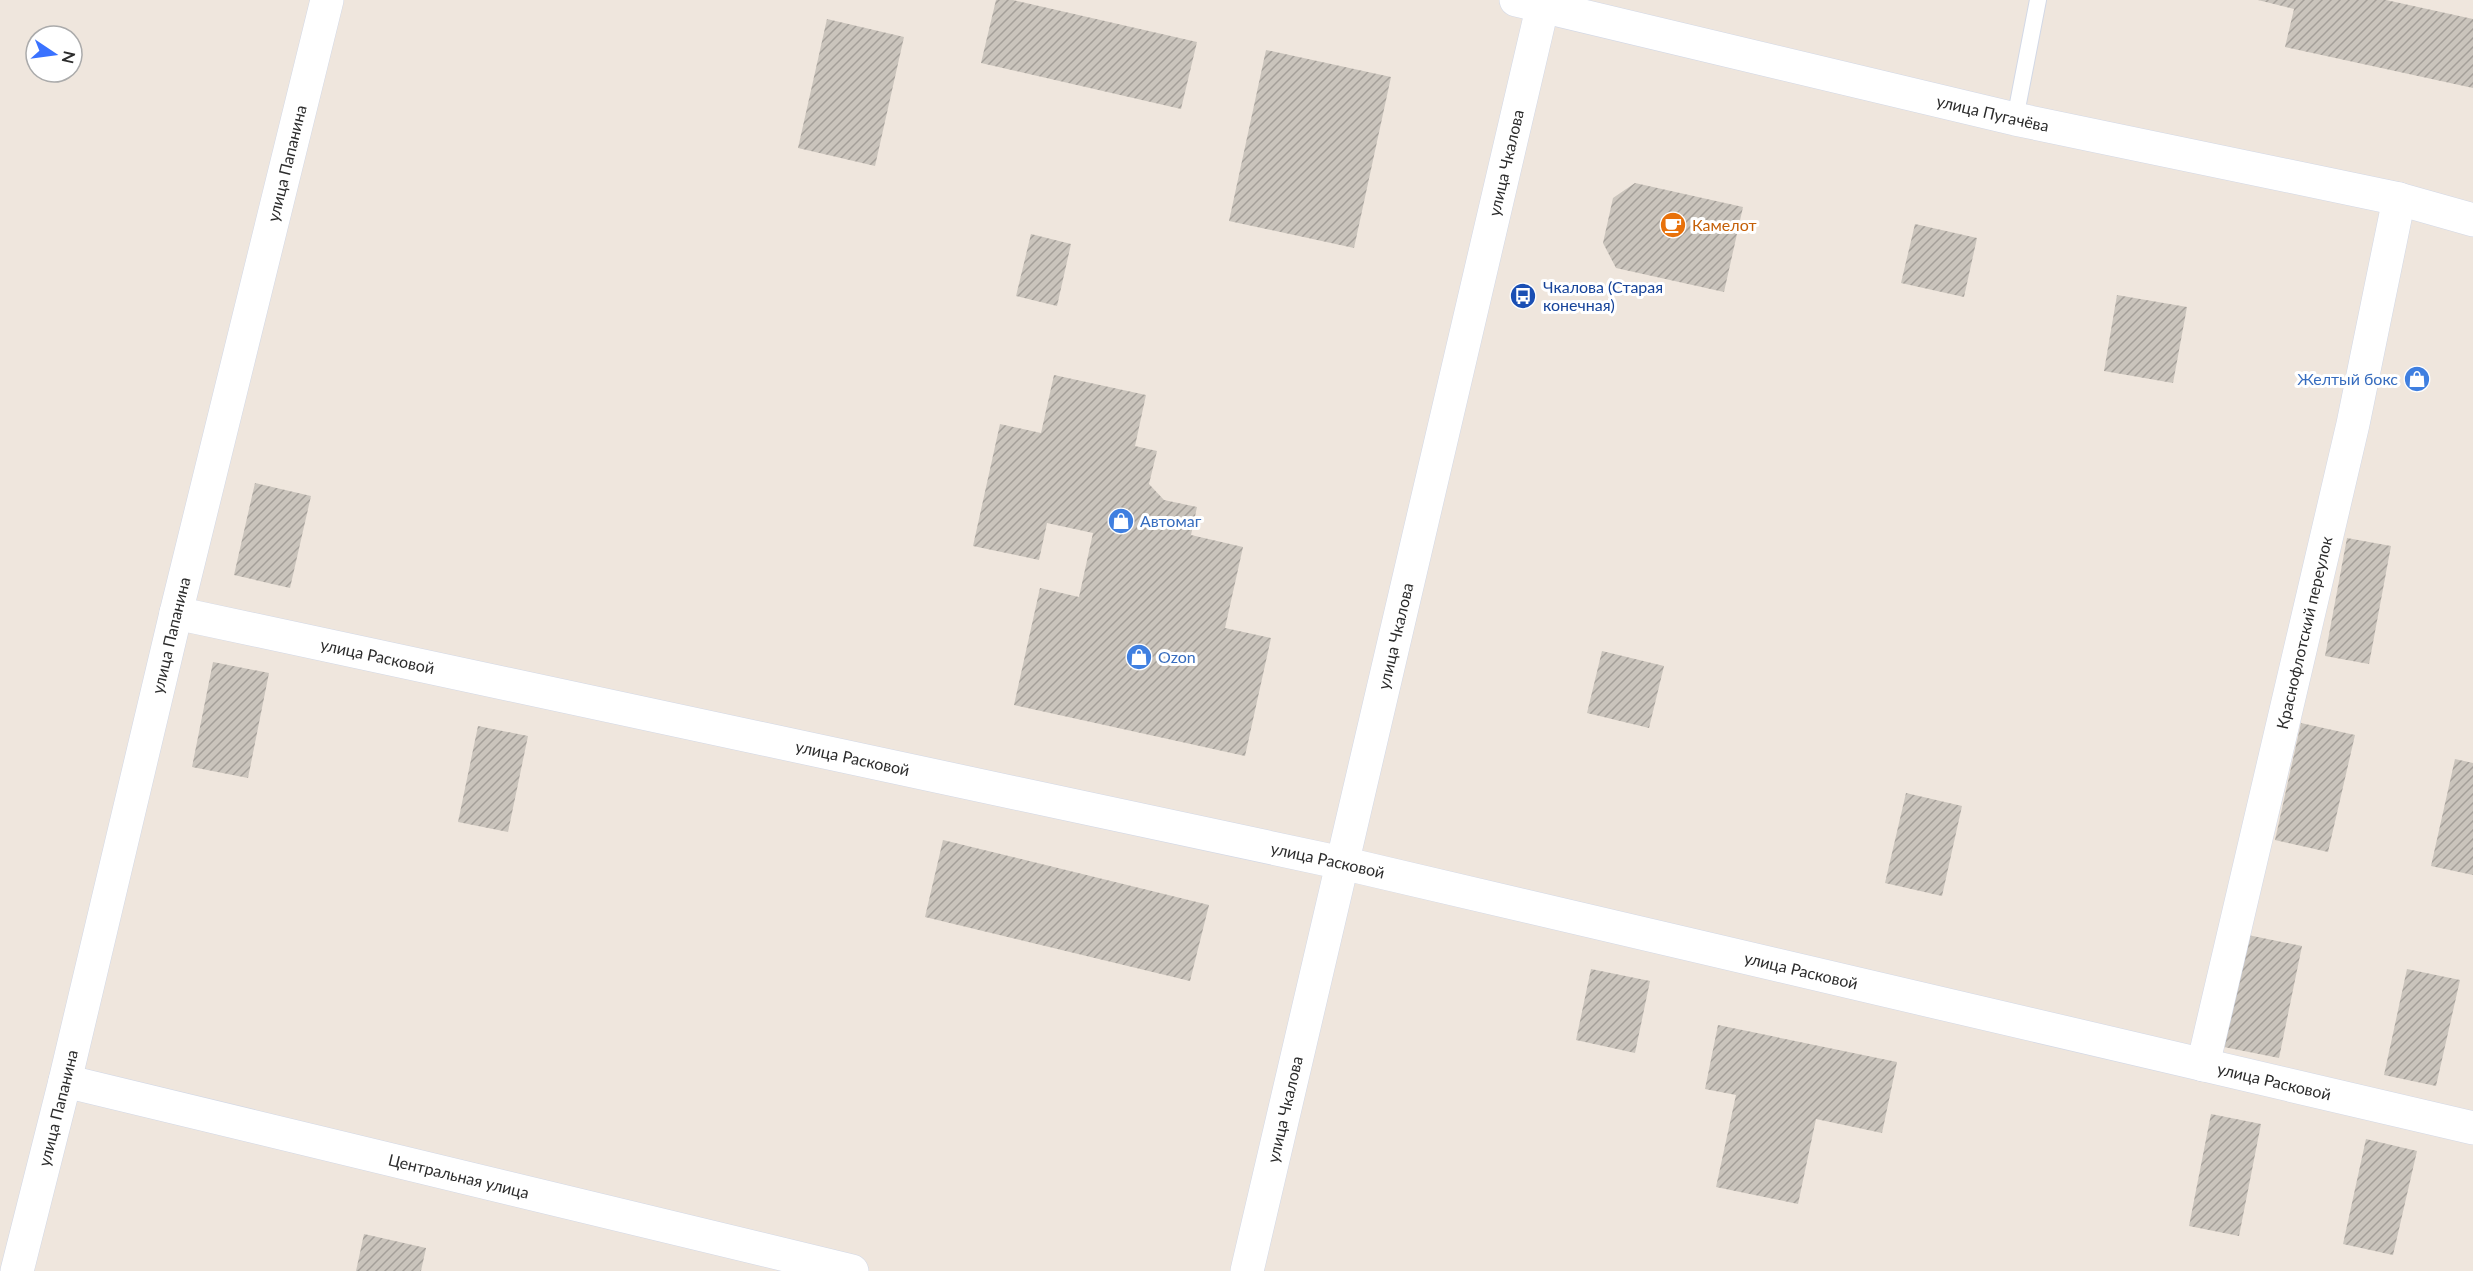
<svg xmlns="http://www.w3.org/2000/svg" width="2473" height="1271" viewBox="0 0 2473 1271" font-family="Lato,sans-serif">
<defs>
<pattern id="building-hatch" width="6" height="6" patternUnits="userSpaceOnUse" patternTransform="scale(1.5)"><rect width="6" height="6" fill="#cac4bc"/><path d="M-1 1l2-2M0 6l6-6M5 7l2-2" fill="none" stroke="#a49f99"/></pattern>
</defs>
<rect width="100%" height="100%" fill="#efe6dd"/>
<g fill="url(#building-hatch)">
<path d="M996,0H1013L1197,42L1181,109L981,63Z"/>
<path d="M2258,0H2386L2473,19V88L2285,47L2294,9Z"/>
<path d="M827,19L904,37L875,166L798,148Z"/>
<path d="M1266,50L1391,77L1354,248L1229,221Z"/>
<path d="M1635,183L1743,207L1724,292L1616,268L1603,243L1613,198Z"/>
<path d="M1915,224L1977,238L1964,297L1901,283Z"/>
<path d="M1031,234L1071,244L1057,306L1016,296Z"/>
<path d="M2117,295L2187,307L2173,383L2104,371Z"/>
<path d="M1054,375L1146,395L1135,446L1157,451L1149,484L1164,500L1197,507L1191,535L1243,547L1225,628L1271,638L1245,756L1014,705L1040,588L1079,597L1093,533L1047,523L1039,560L973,546L1000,424L1041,433Z"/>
<path d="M255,483L311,496L290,588L234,575Z"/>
<path d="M2347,538L2391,546L2369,664L2325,656Z"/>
<path d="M1602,651L1664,666L1649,728L1587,713Z"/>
<path d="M213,662L269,673L248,778L192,767Z"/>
<path d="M2301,723L2355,735L2328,852L2275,840Z"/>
<path d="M478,726L528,736L508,832L458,822Z"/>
<path d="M2455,759L2473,763V875L2431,866Z"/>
<path d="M1906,793L1962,806L1942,896L1885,883Z"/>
<path d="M943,840L1209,905L1190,981L925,917Z"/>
<path d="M2248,935L2302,946L2279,1058L2224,1047Z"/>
<path d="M1591,969L1650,981L1635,1053L1576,1040Z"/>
<path d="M2407,969L2460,980L2436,1086L2384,1075Z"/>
<path d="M1718,1025L1897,1062L1882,1133L1816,1119L1798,1204L1716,1187L1736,1095L1705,1089Z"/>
<path d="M2211,1114L2261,1124L2239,1236L2189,1226Z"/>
<path d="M2366,1139L2417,1151L2393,1255L2343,1244Z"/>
<path d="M364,1234L426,1248L421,1271H356Z"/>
</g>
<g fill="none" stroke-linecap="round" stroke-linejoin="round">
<g stroke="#d2d8e6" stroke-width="18">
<path id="service" d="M2015,119L2038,0"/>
</g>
<g stroke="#d2d8e6" stroke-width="34">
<g id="minor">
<path id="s1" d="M1516,0L2015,119L2399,199L2473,220"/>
<path id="s2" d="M176,613L1342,863L2473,1128"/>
<path id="s3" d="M2203,1065L2353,424L2399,199"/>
<path id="s4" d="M65,1081L852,1271"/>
<path id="s5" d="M17,1271L65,1081L176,613L327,0"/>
</g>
</g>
<g stroke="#d2d8e6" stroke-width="34">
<g id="tertiary">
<path id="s6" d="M1247,1271L1544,0"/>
</g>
</g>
<use href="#service" stroke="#fff" stroke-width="16"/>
<use href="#minor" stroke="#fff" stroke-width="33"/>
<use href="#tertiary" stroke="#fff" stroke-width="33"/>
</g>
<defs>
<g id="cafe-disc" transform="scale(1.35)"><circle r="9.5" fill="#e8710a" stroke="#fff"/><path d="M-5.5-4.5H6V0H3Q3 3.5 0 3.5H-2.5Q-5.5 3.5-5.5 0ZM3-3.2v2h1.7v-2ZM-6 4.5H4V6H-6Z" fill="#fff"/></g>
<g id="bus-disc" transform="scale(1.35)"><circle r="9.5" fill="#1a4fb4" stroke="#fff"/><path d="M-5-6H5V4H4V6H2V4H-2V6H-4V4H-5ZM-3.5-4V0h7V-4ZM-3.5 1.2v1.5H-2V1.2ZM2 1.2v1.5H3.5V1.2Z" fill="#fff"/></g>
<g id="shop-disc" transform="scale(1.35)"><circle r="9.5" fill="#3f7fe0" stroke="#fff"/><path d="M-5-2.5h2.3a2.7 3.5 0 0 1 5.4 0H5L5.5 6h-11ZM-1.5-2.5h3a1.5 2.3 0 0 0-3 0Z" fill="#fff"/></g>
</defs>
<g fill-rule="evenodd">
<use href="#cafe-disc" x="1673" y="225"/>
<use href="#bus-disc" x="1523" y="296"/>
<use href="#shop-disc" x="2417" y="379"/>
<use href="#shop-disc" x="1121" y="521"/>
<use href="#shop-disc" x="1139" y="657"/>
</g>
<g text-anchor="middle" stroke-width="6" stroke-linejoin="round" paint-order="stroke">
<g font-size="16" fill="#2c2c2c" stroke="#fff">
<text dy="6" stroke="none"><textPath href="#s1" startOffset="490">улица Пугачёва</textPath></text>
<text dy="6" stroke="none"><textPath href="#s6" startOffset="1138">улица Чкалова</textPath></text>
<text dy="6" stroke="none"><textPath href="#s5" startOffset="1140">улица Папанина</textPath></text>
<text dy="6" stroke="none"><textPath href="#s3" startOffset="444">Краснофлотский переулок</textPath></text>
<text dy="6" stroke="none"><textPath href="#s5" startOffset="654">улица Папанина</textPath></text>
<text dy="6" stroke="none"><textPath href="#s6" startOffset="652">улица Чкалова</textPath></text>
<text dy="6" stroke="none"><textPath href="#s2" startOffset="206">улица Расковой</textPath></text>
<text dy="6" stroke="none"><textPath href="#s2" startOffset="692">улица Расковой</textPath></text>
<text dy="6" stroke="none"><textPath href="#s2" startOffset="1178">улица Расковой</textPath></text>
<text dy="6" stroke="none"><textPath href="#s2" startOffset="1664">улица Расковой</textPath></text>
<text dy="6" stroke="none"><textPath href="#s2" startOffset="2150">улица Расковой</textPath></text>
<text dy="6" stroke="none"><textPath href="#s5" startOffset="168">улица Папанина</textPath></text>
<text dy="6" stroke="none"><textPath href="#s6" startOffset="166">улица Чкалова</textPath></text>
<text dy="6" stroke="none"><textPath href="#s4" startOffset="405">Центральная улица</textPath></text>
</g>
<g font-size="16" fill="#c56008" stroke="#fff" text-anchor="start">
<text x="1692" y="231">Камелот</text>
</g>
<g font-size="16" fill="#164399" stroke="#fff" text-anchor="start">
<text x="1543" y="293">Чкалова (Старая<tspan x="1543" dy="18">конечная)</tspan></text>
</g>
<g font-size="16" fill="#366cbe" stroke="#fff" text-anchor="start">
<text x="2398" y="385" text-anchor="end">Желтый бокс</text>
<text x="1140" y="527">Автомаг</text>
<text x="1158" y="663">Ozon</text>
</g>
</g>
<g transform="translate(54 54) rotate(103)"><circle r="28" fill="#ffffff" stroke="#ababab" stroke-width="1.5"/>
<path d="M0-4.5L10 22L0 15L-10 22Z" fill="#3a72ff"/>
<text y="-9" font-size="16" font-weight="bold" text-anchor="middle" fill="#2c2c2c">N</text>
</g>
</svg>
